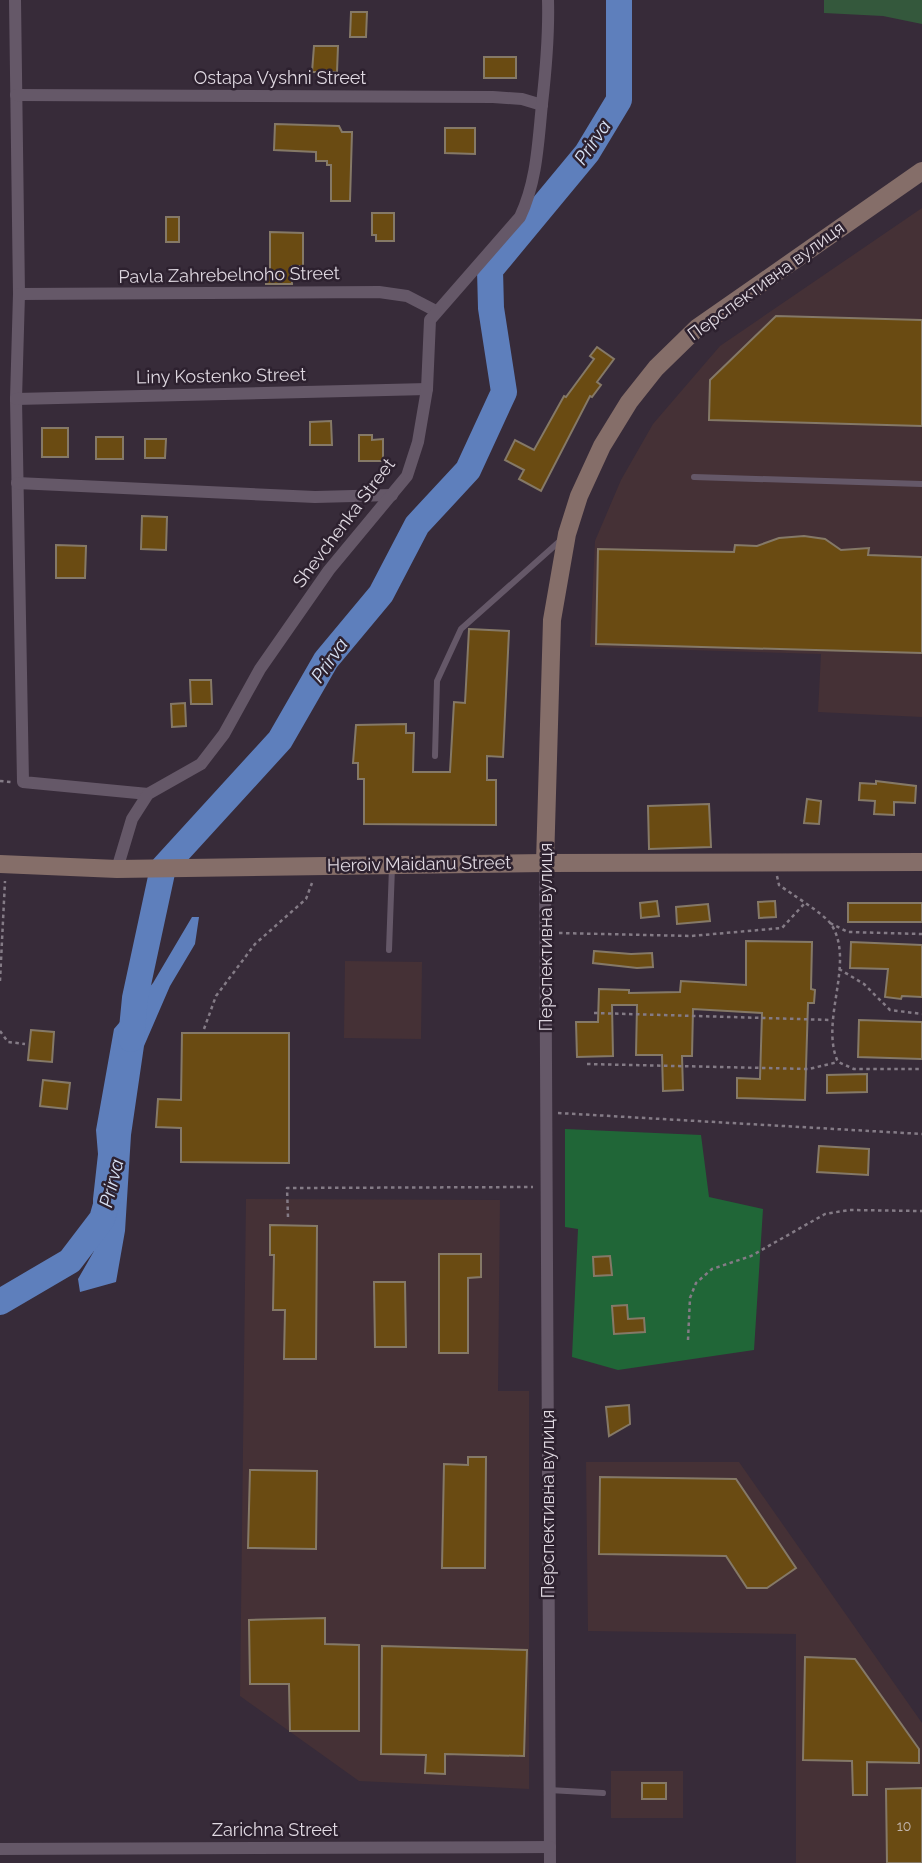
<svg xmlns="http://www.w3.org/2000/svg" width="922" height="1863" viewBox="0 0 922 1863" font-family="Raleway,sans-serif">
<rect width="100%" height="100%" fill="#372b39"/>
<g fill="#453136">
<path d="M922,208V717L818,712L821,654L590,647L595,541L621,480L653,424L720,346Z"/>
<path d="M345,961L422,962L421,1039L344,1038Z"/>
<path d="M246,1199L500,1200L498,1391H529V1789L359,1781L240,1696Z"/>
<path d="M586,1462H739L922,1723V1863H796V1634L588,1631Z"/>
<rect x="611" y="1771" width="72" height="47"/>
</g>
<path fill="#34583c" d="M824,0H922V24L883,16L824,13Z"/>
<path fill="#206637" d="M565,1129L701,1135L709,1197L763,1209L754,1350L618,1370L572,1357L578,1229L565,1227Z"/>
<path fill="#5e7fbc" d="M192,917H199L195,944L170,986L144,1046L131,1135L125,1231L116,1282L80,1292L78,1279L94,1251L93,1199L98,1154L96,1130L114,1029L153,983Z"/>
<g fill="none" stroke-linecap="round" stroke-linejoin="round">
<g stroke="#5e7fbc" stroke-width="26">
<path d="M131,1039L135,998L163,868L280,740L326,660L381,594L417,525L468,470L504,392L491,308L490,270L587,153L619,100V0"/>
<path d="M0,1302L70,1261L102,1219L108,1198"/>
</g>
</g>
<g fill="#6a4b12" stroke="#857967" stroke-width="2">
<path d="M351,12H367L366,37H350Z"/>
<path d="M314,46H338L337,72H312Z"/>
<rect x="484" y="57" width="32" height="21"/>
<path d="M275,124L339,126L342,132H352L350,201H331V165H327V161H316V152L274,150Z"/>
<path d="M445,128H475V154L445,153Z"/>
<path d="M372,213H394V241H376V235H372Z"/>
<rect x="166" y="217" width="13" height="25"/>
<path d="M270,232L303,233V266H292V284H266V274H270Z"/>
<path d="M776,316L922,320V426L709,420L710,380Z"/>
<path d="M597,347L614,359L597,382L601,385L592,397L590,396L541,491L519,479L524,470L505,460L515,440L534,450L564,396L566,397L594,359L590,356Z"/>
<path d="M331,421L332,445H310V422Z"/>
<rect x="42" y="428" width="26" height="29"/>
<path d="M359,435H372V440L383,439V461H359Z"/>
<rect x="96" y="437" width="27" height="22"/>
<path d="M145,439H166L165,458H145Z"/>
<path d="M142,516L167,517L166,550L141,549Z"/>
<path d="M804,536L825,539L841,550L869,548L868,555L922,557V653L596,644L598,549L734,552L735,545L757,546L779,538Z"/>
<path d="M56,545L86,546L85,578H56Z"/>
<path d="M469,629L509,631L503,757L487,756V780H496V825L364,824V779H358V763H353L356,725L406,724V733H414L413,772H450L454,702L465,703Z"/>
<path d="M190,680H211L212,704H191Z"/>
<path d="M185,703L186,726L172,727L171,704Z"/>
<path d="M876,781L916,786L915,803L894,802V815L874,814L875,801L859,800L860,783L876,784Z"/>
<path d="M807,799L821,801L819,824L804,823Z"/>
<path d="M709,804L711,847L649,849L648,806Z"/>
<path d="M657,901L659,916L641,918L640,903Z"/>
<path d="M775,901L776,917L759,918L758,902Z"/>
<rect x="848" y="903" width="74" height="19"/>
<path d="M708,904L710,921L677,924L676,907Z"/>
<path d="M746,941L812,942L811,989L815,990L814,1003H808L805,1100L737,1098V1078L760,1079L762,1013L693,1009L692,1056H682L683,1090L663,1091L662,1055H636L637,1005H612L613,1056L577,1057L576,1022H598L599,989L629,990V993L680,992L681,981L746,985Z"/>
<path d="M851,942L922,945V997L902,996L901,999L885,997L888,969L850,968Z"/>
<path d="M594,951L631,954L652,953L653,967L637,968L593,963Z"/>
<path d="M859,1020L922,1022V1059L858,1057Z"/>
<path d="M31,1030L54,1032L52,1062L28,1060Z"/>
<path d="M182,1033H289V1163L181,1162V1128L156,1127L158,1099L181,1100Z"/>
<path d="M867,1074V1092L827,1093V1075Z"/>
<path d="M43,1080L70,1083L67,1109L40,1106Z"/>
<path d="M819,1146L869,1149L868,1175L817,1172Z"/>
<path d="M270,1225L317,1226L316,1359H284L285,1310H273L274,1255H270Z"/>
<path d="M439,1254H481V1277L468,1278V1353H439Z"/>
<path d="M610,1256L612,1275L594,1276L593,1257Z"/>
<path d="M374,1282H405L406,1347H375Z"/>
<path d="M627,1305L628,1319L644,1318L645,1332L614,1334L612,1306Z"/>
<path d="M629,1405L630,1424L609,1436L606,1407Z"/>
<path d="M468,1457H486L485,1568H442L444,1464L468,1465Z"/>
<path d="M250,1470L317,1471L316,1549L248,1548Z"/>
<path d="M600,1477L736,1479L796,1568L767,1588H747L726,1556L599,1554Z"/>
<path d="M325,1618V1644L359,1645V1731H290L289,1684H250L249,1620Z"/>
<path d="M382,1646L527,1650L524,1756L445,1754V1774L425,1773L426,1755L381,1754Z"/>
<path d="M805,1657L855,1659L919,1749V1763L867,1762V1795H853L852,1761L803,1760Z"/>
<rect x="642" y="1783" width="24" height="16"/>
<path d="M922,1788V1863H887L886,1789Z"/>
</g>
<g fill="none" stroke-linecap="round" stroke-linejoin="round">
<g stroke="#847b86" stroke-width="2.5" stroke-dasharray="3.5 3.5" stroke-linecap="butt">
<path d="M0,781L11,782"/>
<path d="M777,876L779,885C790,893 824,914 831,924C856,962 819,1021 838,1062L854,1069H922"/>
<path d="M830,923L848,932L922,934"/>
<path d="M559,933L691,936L782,928L804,904"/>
<path d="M839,969L864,984L890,1010L922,1014"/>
<path d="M0,981L5,881"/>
<path d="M594,1013L832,1020"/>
<path d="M204,1029L216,996L255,944L306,899L312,883"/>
<path d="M0,1031L8,1042L25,1044"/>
<path d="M587,1064L809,1069L838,1062"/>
<path d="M558,1113L922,1134"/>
<path d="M288,1217L287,1188L533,1187"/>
<path d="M688,1340L690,1298L696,1283L712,1269L751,1256L825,1214L849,1210L922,1211"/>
</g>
<g stroke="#655868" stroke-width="6">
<path d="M694,477L922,484"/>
<path d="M435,756L437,681L461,629L561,540"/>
<path d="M389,950L392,867"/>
<path d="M549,1790L603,1793"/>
</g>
<g stroke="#655868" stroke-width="12">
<path d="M15,0L19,294L16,399L23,782L148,794"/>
<path d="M16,95L493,97L522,99L542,105"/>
<path d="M19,294L379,292L407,296L436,311"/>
<path d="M16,399L427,389"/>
<path d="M17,483L315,497L392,495"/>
<path d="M545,863L550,1863"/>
<path d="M117,869L132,819L148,794L201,764L224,734L260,669L329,570L407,476L418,442L427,389L430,320L520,217C537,181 538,143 542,104C546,69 549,35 548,0"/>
<path d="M0,1849L550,1847"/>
</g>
<g stroke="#856e69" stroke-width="18">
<path d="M545,863L552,620L567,534L579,496L602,446L629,402L656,368L697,328L922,171"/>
<path d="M0,864L117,869L545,863L922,862"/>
</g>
</g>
<g text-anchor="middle" stroke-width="5" stroke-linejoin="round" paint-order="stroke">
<g font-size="14" fill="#c2b5ad">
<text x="904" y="1831">10</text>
</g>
<g font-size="18" fill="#dfd8e1" stroke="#2d212f">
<text x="280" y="84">Ostapa Vyshni Street</text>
<text transform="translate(229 275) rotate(-1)" y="6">Pavla Zahrebelnoho Street</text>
<text transform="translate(766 281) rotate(-36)" y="6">Перспективна вулиця</text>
<text transform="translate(221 376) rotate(-1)" y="6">Liny Kostenko Street</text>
<text transform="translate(344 523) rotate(-53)" y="6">Shevchenka Street</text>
<text transform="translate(419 864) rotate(-1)" y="6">Heroiv Maidanu Street</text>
<text transform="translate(546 937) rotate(-90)" y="6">Перспективна вулиця</text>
<text transform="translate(548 1504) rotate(-90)" y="6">Перспективна вулиця</text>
<text x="275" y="1836">Zarichna Street</text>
</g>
<g font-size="19" font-style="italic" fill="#d8e2f4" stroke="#2d212f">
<text transform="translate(592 142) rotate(-56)" y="7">Prirva</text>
<text transform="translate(329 660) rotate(-55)" y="7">Prirva</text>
<text transform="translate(111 1183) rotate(-76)" y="7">Prirva</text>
</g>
</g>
</svg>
